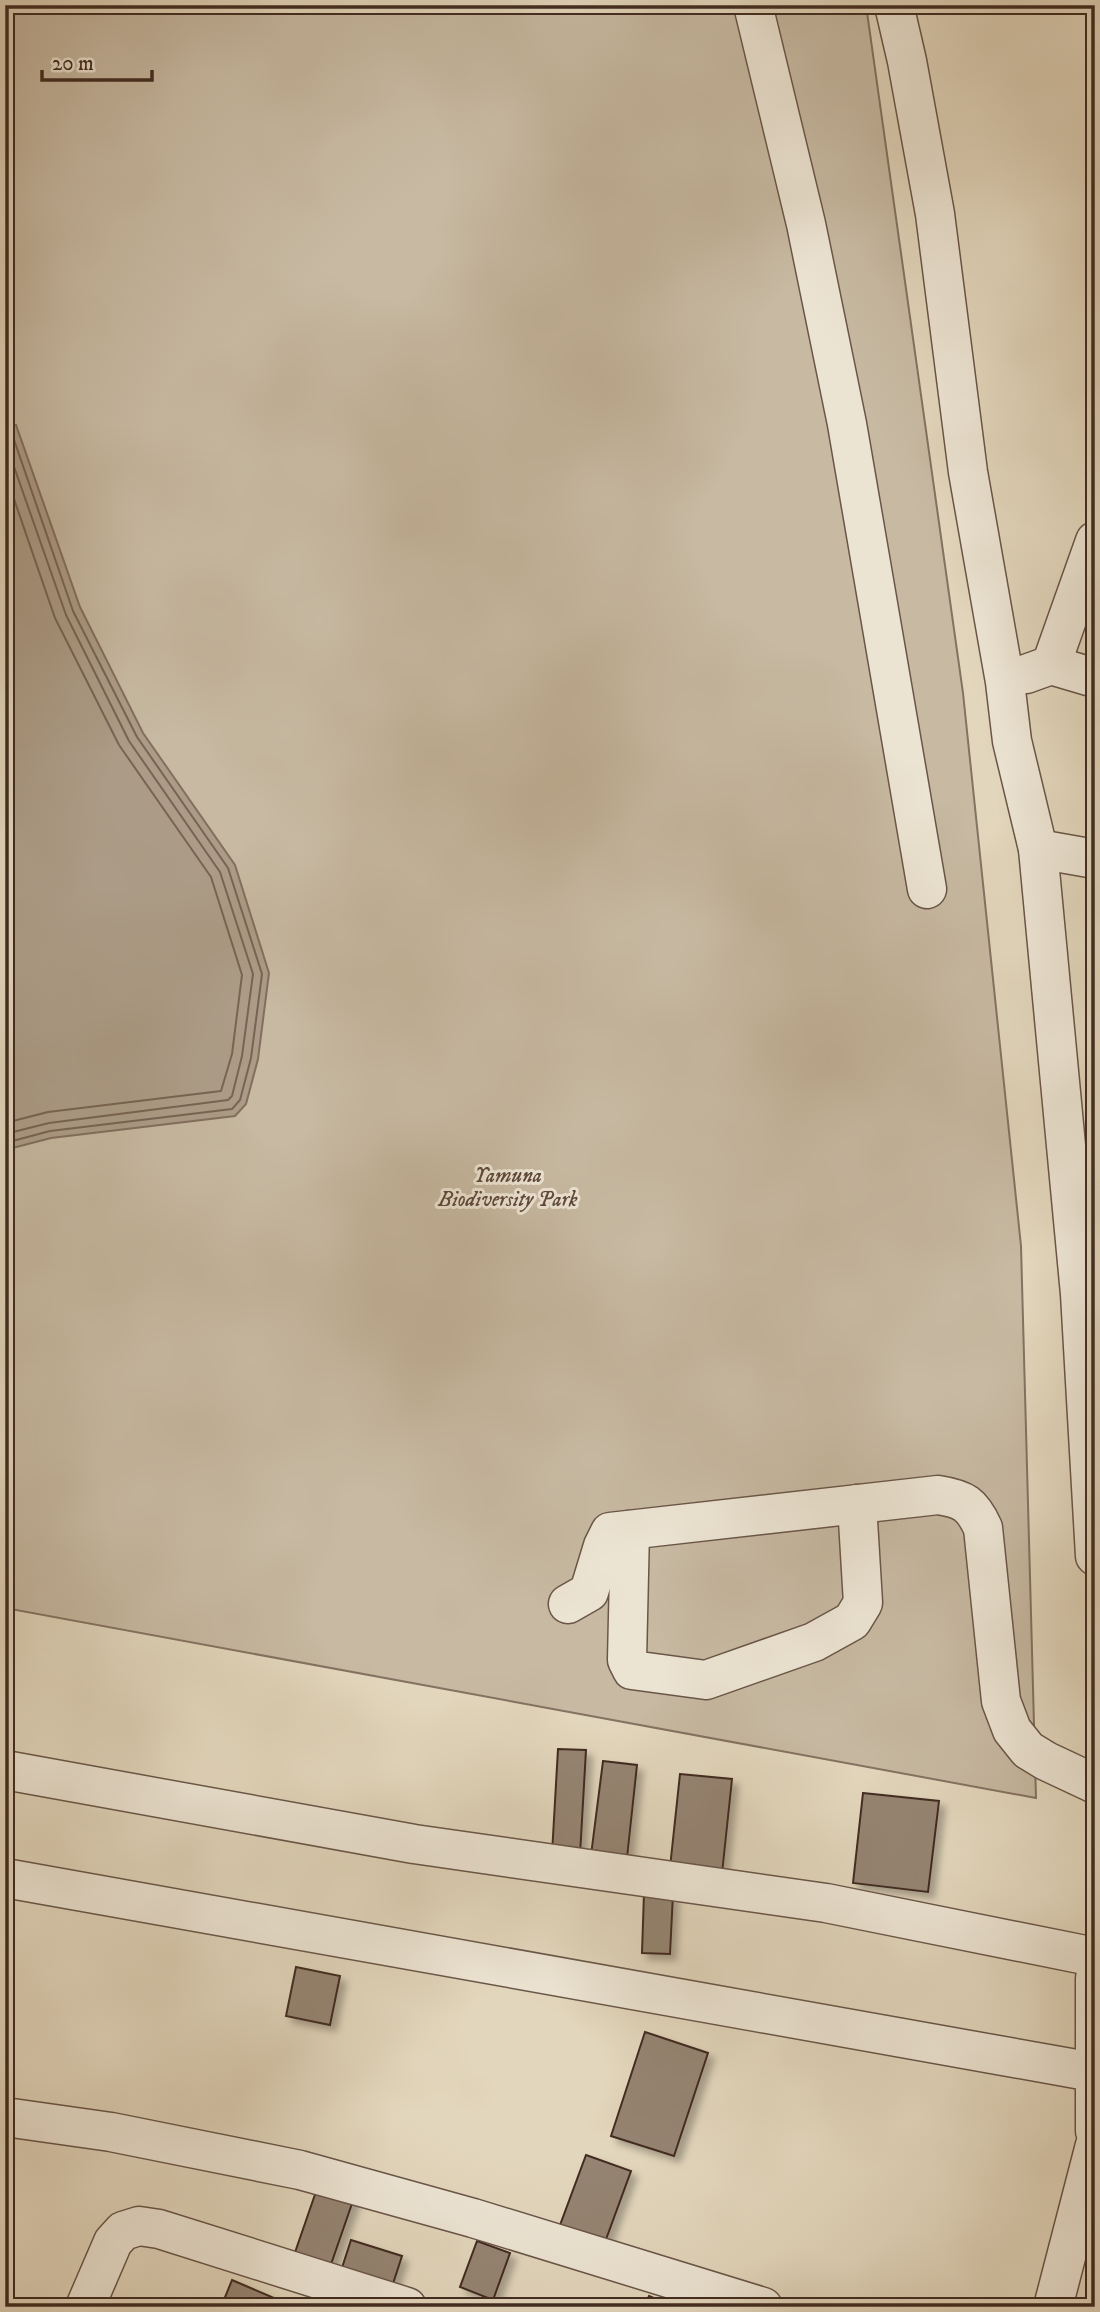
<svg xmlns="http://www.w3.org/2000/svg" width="1100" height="2312" viewBox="0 0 1100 2312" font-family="'IM FELL DW Pica',serif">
<defs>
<filter id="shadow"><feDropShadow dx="6" dy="6" stdDeviation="3.5" flood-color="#0004"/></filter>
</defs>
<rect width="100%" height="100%" fill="#e2d6bc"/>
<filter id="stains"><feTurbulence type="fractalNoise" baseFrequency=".00286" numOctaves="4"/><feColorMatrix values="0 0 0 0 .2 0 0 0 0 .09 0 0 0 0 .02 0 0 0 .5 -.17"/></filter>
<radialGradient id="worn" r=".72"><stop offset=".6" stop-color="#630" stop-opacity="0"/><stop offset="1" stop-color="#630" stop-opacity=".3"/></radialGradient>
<path fill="#c7b9a2" stroke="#847262" stroke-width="2" d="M5,5H866L963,693L1021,1246L1036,1798L5,1608Z"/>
<path fill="#ac9c87" stroke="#826f5e" stroke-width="2" d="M5,424L16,425L80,607L143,733L235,865L269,973L258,1059L246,1104L235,1116L51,1138L5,1150Z"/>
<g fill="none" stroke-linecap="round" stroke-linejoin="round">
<g stroke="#776454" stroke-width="2">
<path d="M5,431L12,434L73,611L137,737L228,868L262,974L251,1058L240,1100L232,1109L50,1131L5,1143"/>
<path d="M5,441L66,615L129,741L220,872L253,974L242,1056L232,1096L228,1100L49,1123L5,1134"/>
<path d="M5,473L55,618L119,745L211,877L242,975L232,1054L221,1091L48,1112L5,1123"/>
</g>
</g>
<g fill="#958472" stroke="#422c21" stroke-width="2" filter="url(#shadow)">
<path d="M558,1749L586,1750L580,1855L552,1854Z"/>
<path d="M603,1761L637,1765L626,1867L590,1863Z"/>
<path d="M680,1774L732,1779L721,1883L669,1877Z"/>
<path d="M863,1793L939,1801L928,1892L853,1883Z"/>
<path d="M644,1893L673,1894L670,1954L642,1953Z"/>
<path d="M296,1967L340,1976L330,2025L286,2016Z"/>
<path d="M645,2032L708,2053L674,2156L611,2136Z"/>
<path d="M586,2155L631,2171L601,2253L556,2236Z"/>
<path d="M320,2180L356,2192L328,2273L292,2261Z"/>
<path d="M351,2240L402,2256L389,2296L338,2280Z"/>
<path d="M477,2241L510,2253L493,2300L460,2287Z"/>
<path d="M232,2280L295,2307H221Z"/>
<path d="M649,2296L675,2307H644Z"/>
</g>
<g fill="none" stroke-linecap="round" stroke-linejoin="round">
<g stroke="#6a5648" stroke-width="41">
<g id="minor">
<path d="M753,5L806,224L847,424L927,889"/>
<path d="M894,5L907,61L935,214L968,472L1005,682L1012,741L1038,849L1080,1294L1095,1556"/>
<path d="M1051,665L1095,541"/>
<path d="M1026,674L1051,665L1095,678"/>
<path d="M1038,849L1095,859"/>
<path d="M630,1530L627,1660L632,1670L706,1680L814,1642L852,1621L863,1603L857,1504"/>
<path d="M568,1604L589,1592L603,1546L610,1532L938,1495C964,1499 972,1504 983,1528L1001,1701L1012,1730L1028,1750L1046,1761L1095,1784"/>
<path d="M5,1770L414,1844L826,1903L1095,1957"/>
<path d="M5,1878L1093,2072"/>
<path d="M1095,1978V2131"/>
<path d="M5,2117L111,2132L300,2170L473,2218L763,2307"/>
<path d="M85,2307L113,2242L123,2231L139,2226L159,2229L407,2307"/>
<path d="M1053,2307L1095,2145"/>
</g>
</g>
<use href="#minor" stroke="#ece4d3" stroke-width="38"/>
</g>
<g text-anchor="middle" stroke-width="6" stroke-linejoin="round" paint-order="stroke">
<g font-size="21" font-style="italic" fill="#5d483b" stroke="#ece4d3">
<text x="508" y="1182">Yamuna<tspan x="508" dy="24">Biodiversity Park</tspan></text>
</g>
</g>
<rect width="1100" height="2312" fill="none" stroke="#e2d6bc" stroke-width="28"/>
<rect x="7" y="7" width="1086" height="2298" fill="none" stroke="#422c21" stroke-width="3.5"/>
<rect x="14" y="14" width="1072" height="2284" fill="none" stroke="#422c21" stroke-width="2"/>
<path d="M42 70v10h110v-10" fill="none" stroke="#422c21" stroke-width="3.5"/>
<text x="52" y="70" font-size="21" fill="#422c21" stroke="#ece4d3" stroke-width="5" paint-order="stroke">20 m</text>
<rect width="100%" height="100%" filter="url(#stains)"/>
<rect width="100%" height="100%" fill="url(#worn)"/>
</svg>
